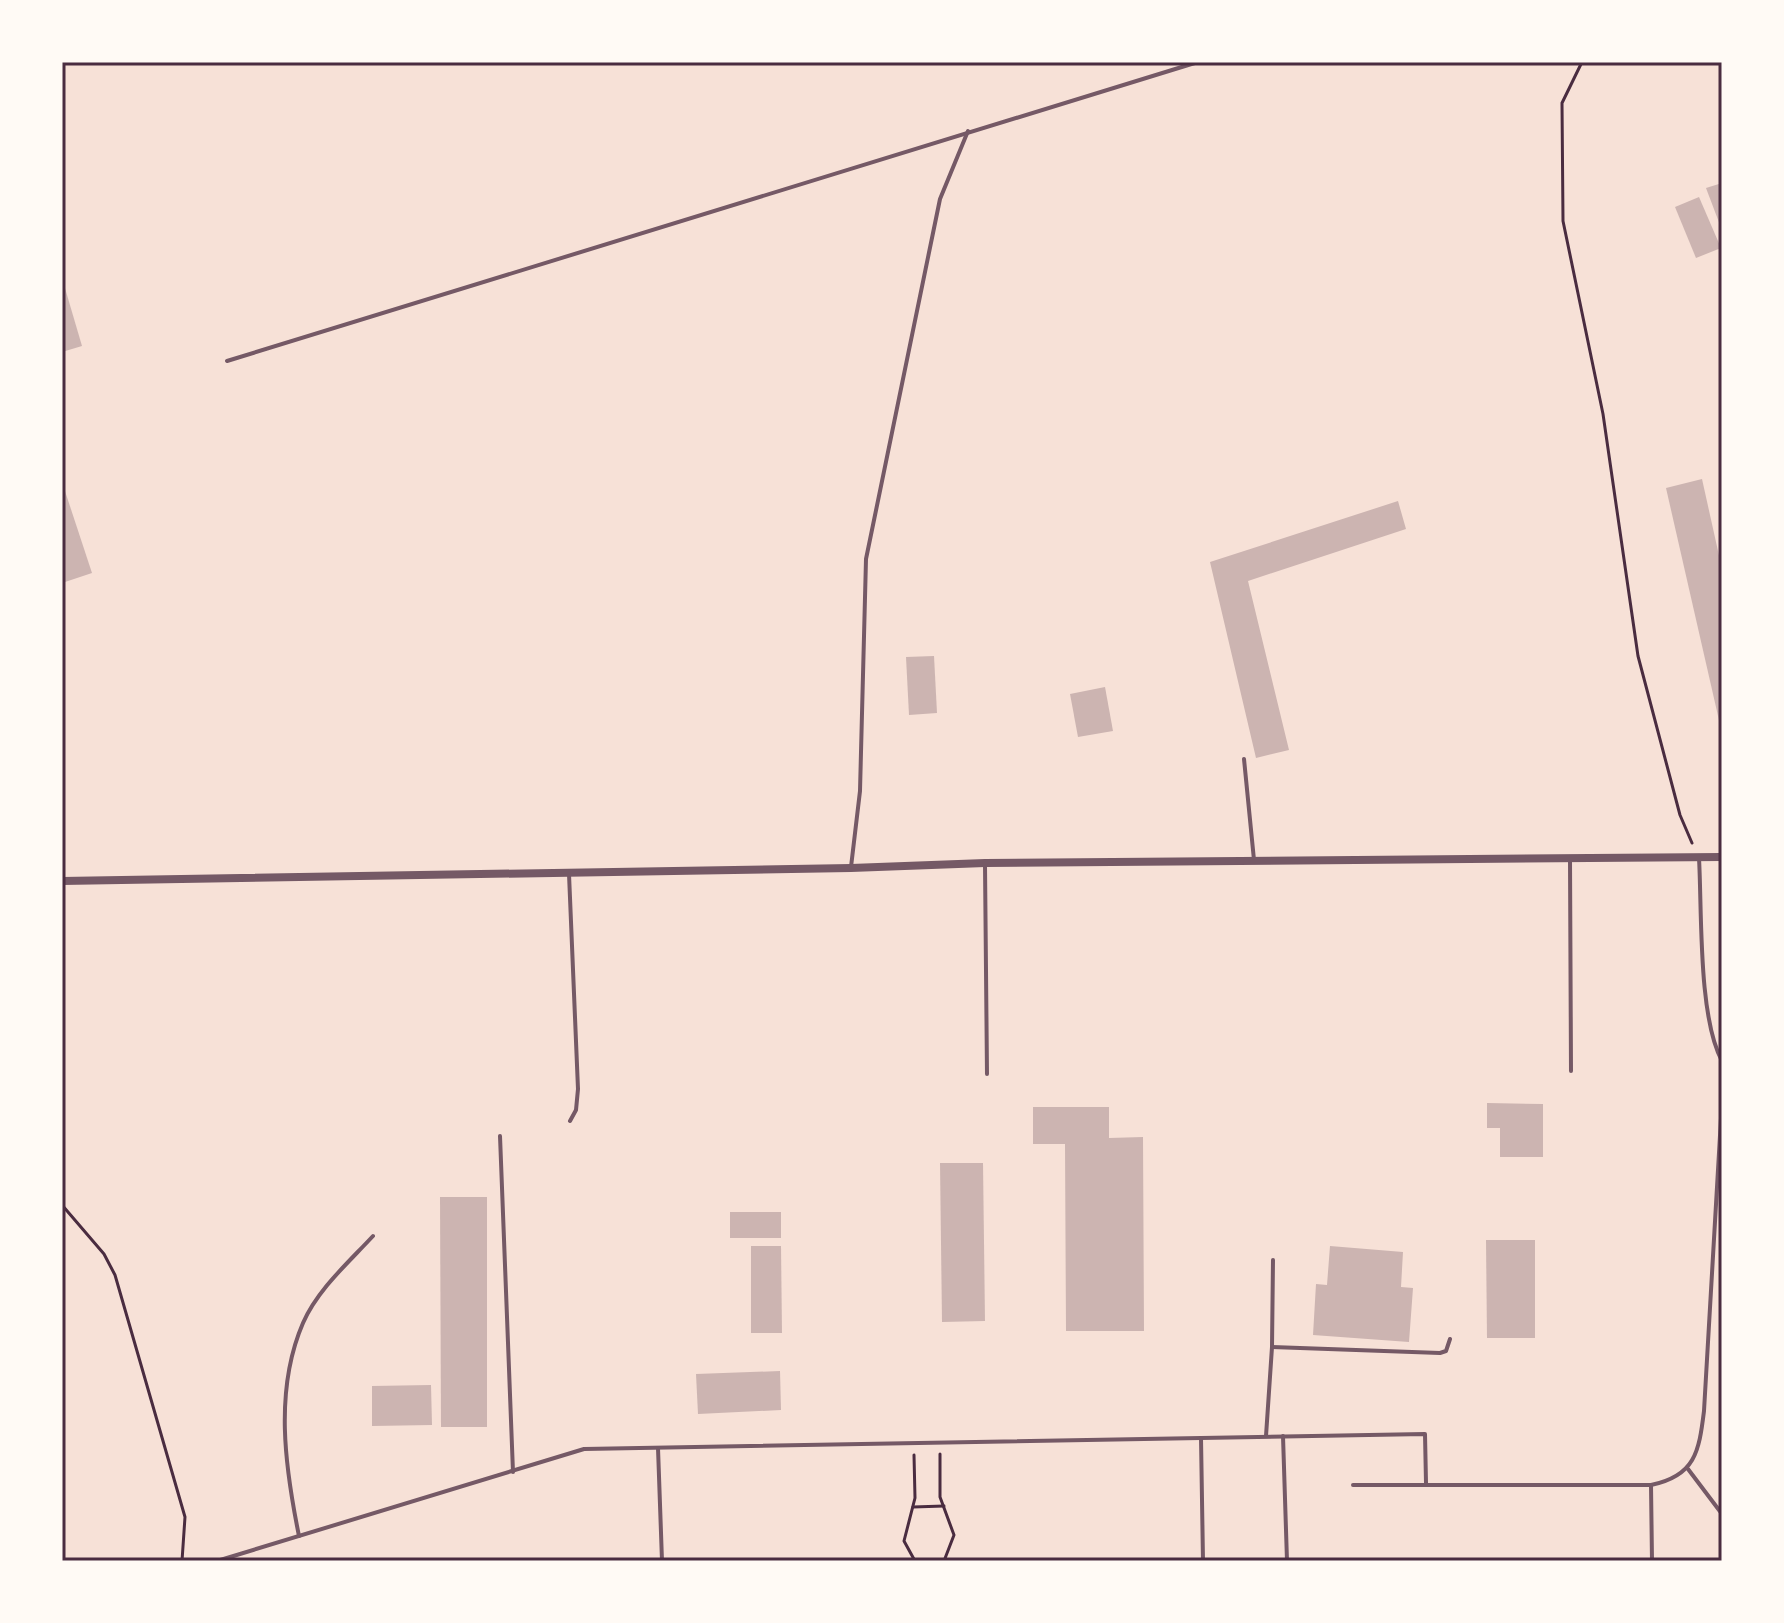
<svg xmlns="http://www.w3.org/2000/svg" width="1784" height="1623" viewBox="0 0 1784 1623" font-family="'Roboto Serif',serif">
<rect width="100%" height="100%" fill="#f7e1d7"/>
<g fill="#ccb4b1">
<path d="M1722,183V224L1720,225L1706,188Z"/>
<path d="M1699,197L1721,248L1696,258L1675,207Z"/>
<path d="M62,278L82,346L62,352Z"/>
<path d="M1702,479L1722,569L1721,729L1666,488Z"/>
<path d="M62,482L92,573L62,583Z"/>
<path d="M1398,501L1406,529L1248,581L1289,750L1256,758L1210,562Z"/>
<path d="M934,656L937,713L909,715L906,657Z"/>
<path d="M1105,687L1113,731L1078,737L1070,694Z"/>
<path d="M1487,1103L1543,1104V1157H1500V1128H1487Z"/>
<path d="M1033,1107H1109V1138L1143,1137L1144,1331H1066L1065,1144H1033Z"/>
<path d="M940,1163H983L985,1321L942,1322Z"/>
<path d="M440,1197H487V1427H441Z"/>
<rect x="730" y="1212" width="51" height="26"/>
<path d="M1486,1240H1535V1338H1487Z"/>
<path d="M751,1246H781L782,1333H751Z"/>
<path d="M1330,1246L1403,1252L1401,1287L1413,1288L1409,1342L1313,1335L1316,1284L1327,1285Z"/>
<path d="M780,1371L781,1410L698,1414L696,1374Z"/>
<path d="M431,1385L432,1425L372,1426V1386Z"/>
</g>
<g fill="none" stroke-linecap="round" stroke-linejoin="round">
<g stroke="#4a2c40" stroke-width="3">
<path d="M1582,62L1562,103L1563,221L1603,414L1638,656L1680,815L1692,843"/>
<path d="M62,1205L104,1254L115,1275L185,1517L182,1561"/>
<path d="M940,1454V1497L954,1535L944,1561"/>
<path d="M914,1455L915,1498L904,1541L915,1561"/>
<path d="M913,1507L944,1506"/>
</g>
<g stroke="#755966" stroke-width="4">
<path d="M227,361L1198,62"/>
<path d="M1244,759L1254,860"/>
<path d="M1699,858C1702,910 1698,1017 1722,1061"/>
<path d="M1570,860L1571,1071"/>
<path d="M985,865L987,1074"/>
<path d="M851,867L860,791L866,559L940,199L968,131"/>
<path d="M569,874L578,1089L576,1110L570,1121"/>
<path d="M500,1136L513,1472"/>
<path d="M1272,1347L1440,1353L1446,1351L1450,1339"/>
<path d="M1266,1436L1272,1347L1273,1260"/>
<path d="M1283,1436L1287,1561"/>
<path d="M1201,1438L1203,1561"/>
<path d="M658,1448L662,1561"/>
<path d="M1688,1469L1722,1514"/>
<path d="M1353,1485H1651C1695,1476 1699,1452 1704,1411L1722,1101"/>
<path d="M1651,1485L1652,1561"/>
<path d="M299,1536C285,1467 274,1390 303,1323C318,1289 349,1262 373,1236"/>
<path d="M217,1561L584,1449L1425,1434L1426,1483"/>
</g>
<path stroke="#755966" stroke-width="8" d="M62,881L851,868L985,863L1722,857"/>
</g>
<rect width="1784" height="1623" fill="none" stroke="#fffaf5" stroke-width="128"/>
<rect x="64" y="64" width="1656" height="1495" fill="none" stroke="#4a2c40" stroke-width="3"/>
</svg>
